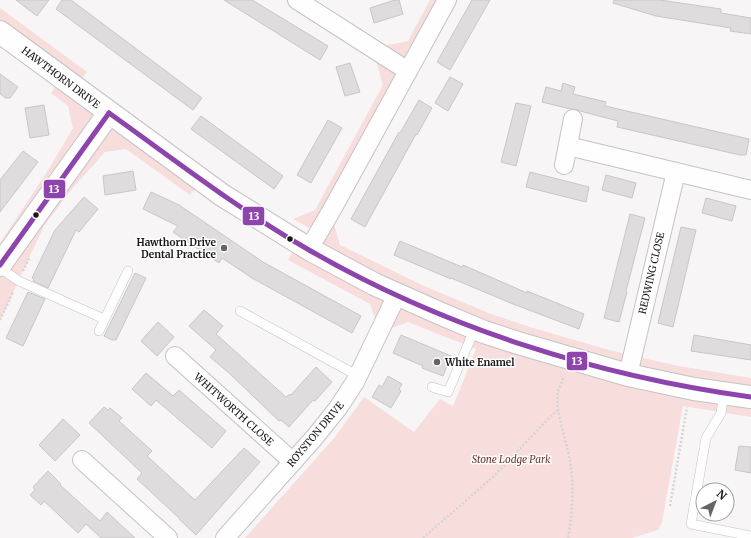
<svg xmlns="http://www.w3.org/2000/svg" width="751" height="538" viewBox="0 0 751 538" font-family="Merriweather,serif">
<rect width="100%" height="100%" fill="#f8f5f7"/>
<g fill="#f7dddb">
<path d="M430,0H447L327,219L334,224L340,245L424,286L491,314L533,328L609,350L656,361L679,366L751,378V417L683,406L662,522L658,530L632,538H245L335,437L364,397L414,432L440,399L453,406L476,349L408,322L392,328L376,321L370,304L288,260L298,243L319,233L293,219L315,210L383,85L376,61L384,46L408,41Z"/>
<path d="M0,8L87,72L75,87L203,181L190,195L126,149L105,152L71,190L44,226L0,320V243L47,172L73,128L68,106L51,93L62,78L0,32Z"/>
</g>
<g fill="#dedcdd" stroke="#c9c6c8">
<path d="M16,0H49L37,16Z"/>
<path d="M62,0H71L202,98L193,110L56,9Z"/>
<path d="M224,0H252L328,46L320,60Z"/>
<path d="M395,0H399L403,14L374,23L370,8Z"/>
<path d="M472,0H490L450,70L437,62Z"/>
<path d="M614,0H660L721,9V13L751,18V34L730,31L731,28L656,16L613,3Z"/>
<path d="M350,63L360,92L345,96L336,67Z"/>
<path d="M0,74L18,87L10,98H6L0,94Z"/>
<path d="M450,77L463,84L448,111L435,103Z"/>
<path d="M563,83L575,87L573,94L606,102L605,106L749,139L746,155H740L617,127L618,121L580,111L575,109H570L542,102L546,87L561,91Z"/>
<path d="M419,100L432,108L417,135L416,134L365,227L351,219L399,132L400,133Z"/>
<path d="M516,103L531,106L516,166L501,162Z"/>
<path d="M44,105L49,135L30,138L25,108Z"/>
<path d="M201,116L283,176L274,189L191,129Z"/>
<path d="M328,120L342,128L311,183L297,175Z"/>
<path d="M23,151L38,162L0,212V180Z"/>
<path d="M133,171L136,190L105,195L103,176Z"/>
<path d="M530,172L589,187L586,202L526,187Z"/>
<path d="M606,175L636,183L632,198L602,190Z"/>
<path d="M151,192L179,205L263,262L361,316L352,333L252,278L222,258L219,263L173,232L178,226L143,209Z"/>
<path d="M84,197L98,209L79,232L76,230L48,288L33,281L34,279L32,278L55,230Z"/>
<path d="M706,198L736,206L732,221L702,213Z"/>
<path d="M630,214L645,218L626,291L627,292L619,322L604,318Z"/>
<path d="M681,227L696,230L673,327L658,323Z"/>
<path d="M400,241L462,267L463,265L527,293V291L584,314L579,329L513,304L451,278V279L394,255Z"/>
<path d="M135,273L146,278L116,340H112L104,336Z"/>
<path d="M28,292L45,299L23,346L6,338Z"/>
<path d="M204,310L223,326L216,334L286,397L290,394L291,395L316,367L332,382L315,401L313,400L289,427L281,420L279,421L229,373L210,357L216,350L189,326Z"/>
<path d="M158,322L174,337L157,356L141,341Z"/>
<path d="M401,335L451,356L443,376L422,368L423,366L393,353Z"/>
<path d="M694,335L751,345V360L691,351Z"/>
<path d="M146,373L173,396L179,390L226,431L212,448L156,400L151,406L132,389Z"/>
<path d="M388,376L402,384L399,389L401,391L391,408L372,397L379,385L382,387Z"/>
<path d="M104,407L108,410L110,408L122,418L119,421L152,451L147,456L195,500L244,448L260,462L196,535L179,519V518L137,479L142,473L89,423Z"/>
<path d="M63,419L80,435L55,461L39,445Z"/>
<path d="M739,446L751,447V473L735,470Z"/>
<path d="M48,471L61,484L60,485L100,521L107,512L135,538H101L86,524L78,533L44,501L41,505L30,495L35,490L33,487Z"/>
</g>
<g fill="none" stroke-linecap="round" stroke-linejoin="round">
<g stroke="#c5c3c4" stroke-width="10">
<g id="service">
<path d="M0,268L19,281L104,319"/>
<path d="M240,311L358,376"/>
<path d="M99,331L128,271"/>
<path d="M432,387L448,392L475,328"/>
<path d="M724,393L721,413L706,438L691,524L751,536"/>
</g>
</g>
<g stroke="#c5c3c4" stroke-width="20">
<g id="minor">
<path d="M297,0L408,71"/>
<path d="M568,146L751,190"/>
<path d="M564,165L573,119"/>
<path d="M309,249L334,206L447,0"/>
<path d="M175,356L293,462"/>
<path d="M628,375L676,172"/>
<path d="M82,460L168,538"/>
<path d="M225,538L314,438L338,408L355,382L397,295"/>
</g>
</g>
<g stroke="#c5c3c4" stroke-width="24">
<g id="tertiary">
<path d="M0,32L222,195L309,249L374,284L439,313L484,332L518,343L628,375L694,389L751,397"/>
<path d="M0,265L109,113"/>
</g>
</g>
<g stroke="#d5d4d5" stroke-width="2.5" stroke-dasharray="2 2" stroke-linecap="butt">
<path d="M23,271L30,257"/>
<path d="M0,320L13,292"/>
<path d="M563,378C562,383 559,388 558,392C554,410 569,447 571,468C574,489 572,517 568,538"/>
<path d="M670,506L687,407"/>
<path d="M423,538L494,476L549,418L558,410"/>
</g>
<use href="#service" stroke="#fefefe" stroke-width="9"/>
<use href="#minor" stroke="#fefefe" stroke-width="18"/>
<use href="#tertiary" stroke="#fefefe" stroke-width="22"/>
<g stroke="#fff" stroke-width="8">
<g id="bus-1">
<path d="M109,113C175,160 239,210 309,250C444,328 598,376 751,397"/>
<path d="M0,265L109,113"/>
</g>
</g>
<use href="#bus-1" stroke="#8e44ad" stroke-width="5"/>
</g>
<g fill="#181618" stroke="#fff" stroke-width="1.5">
<circle cx="36" cy="215" r="3.5"/>
<circle cx="290" cy="239" r="3.5"/>
</g>
<g fill="#666466" stroke="#fff" stroke-width="1.5">
<circle cx="224" cy="248" r="4"/>
<circle cx="437" cy="362" r="4"/>
</g>
<g text-anchor="middle" stroke-width="3" stroke-linejoin="round" paint-order="stroke">
<g font-size="10" fill="#181618" stroke="#fff">
<text transform="translate(61 77) rotate(37)" y="4">HAWTHORN DRIVE</text>
<text transform="translate(651 273) rotate(-77)" y="4">REDWING CLOSE</text>
<text transform="translate(234 409) rotate(42)" y="4">WHITWORTH CLOSE</text>
<text transform="translate(315 434) rotate(-50)" y="4">ROYSTON DRIVE</text>
</g>
<g font-size="10" font-weight="bold" fill="#181618" stroke="#fff" text-anchor="end">
<text x="216" y="246">Hawthorn Drive<tspan x="216" dy="12">Dental Practice</tspan></text>
<text x="445" y="366" text-anchor="start">White Enamel</text>
</g>
<g font-size="10" font-style="italic" fill="#6e332e" stroke="#fff">
<text x="511" y="463">Stone Lodge Park</text>
</g>
</g>
<g stroke="#fff" stroke-width="1.5">
<rect x="43" y="179" width="23" height="20" rx="4" fill="#8e44ad"/>
<rect x="242" y="206" width="23" height="20" rx="4" fill="#8e44ad"/>
<rect x="566" y="351" width="22" height="20" rx="4" fill="#8e44ad"/>
</g>
<g font-size="11" text-anchor="middle" font-weight="bold" fill="#fff">
<text x="54" y="193">13</text>
<text x="254" y="220">13</text>
<text x="577" y="365">13</text>
</g>
<g transform="translate(715 502) rotate(42)"><circle r="19" fill="#ffffff" stroke="#a3a2a3"/>
<path d="M0-3L7 15L0 10L-7 15Z" fill="#666466"/>
<text y="-6" font-size="11" font-weight="bold" text-anchor="middle" fill="#181618">N</text>
</g>
</svg>
